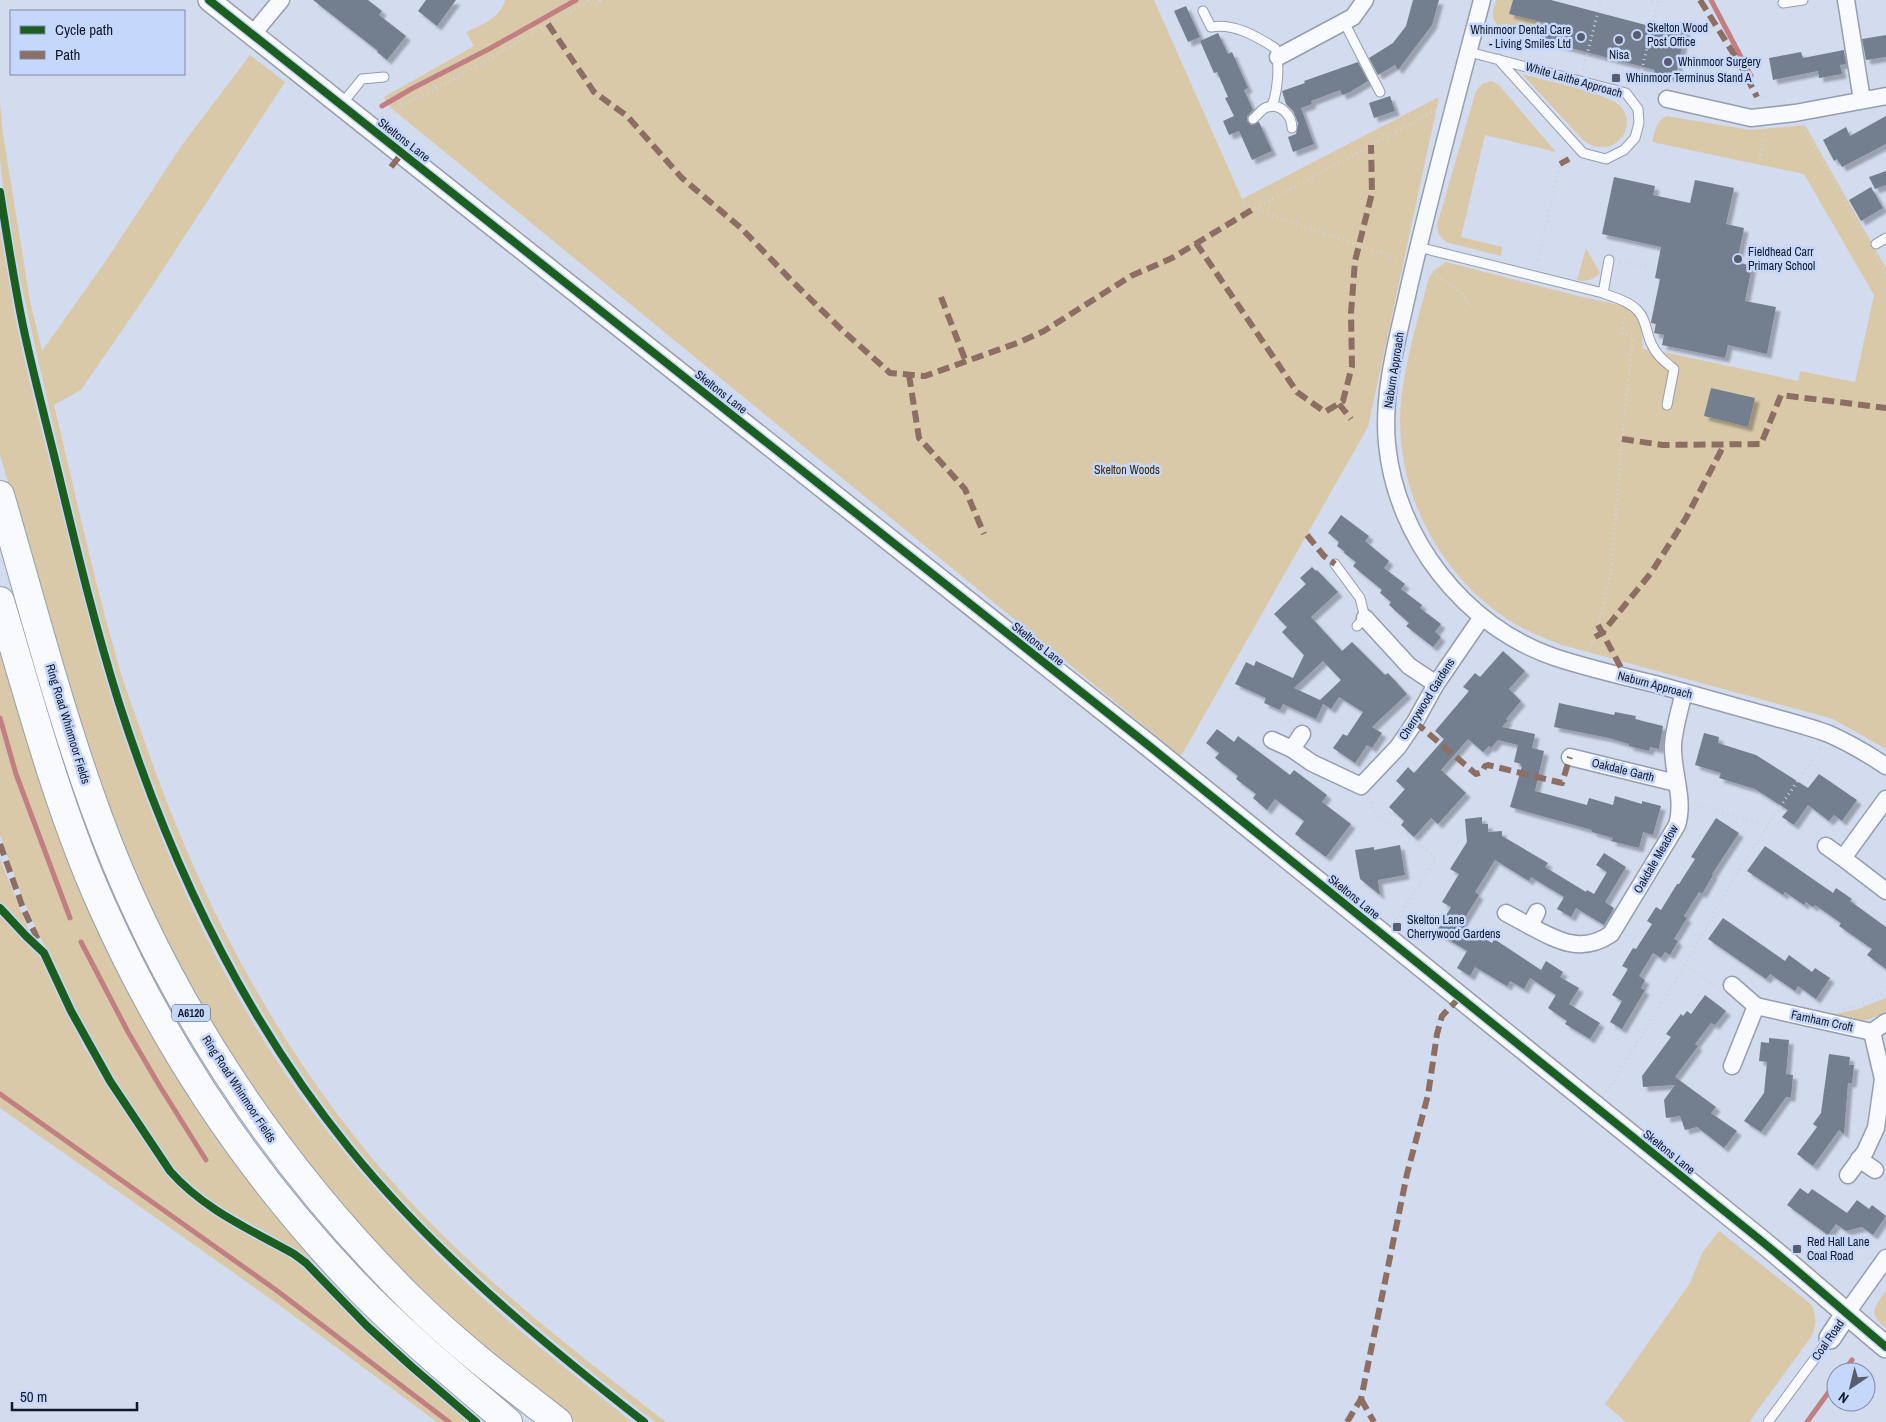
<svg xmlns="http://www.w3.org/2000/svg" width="1886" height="1422" viewBox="0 0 1886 1422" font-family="'Archivo Narrow',sans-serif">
<defs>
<filter id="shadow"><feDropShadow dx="4.5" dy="4.5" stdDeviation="1" flood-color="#0004"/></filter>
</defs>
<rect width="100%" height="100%" fill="#d3dbef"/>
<g fill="#d9c9a8">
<path d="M505,0H600L594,5L602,0H1154L1242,199L1439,97L1368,427L1181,756L390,107L384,97L474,46L466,32C481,25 501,18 505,0Z"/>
<path d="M1496,0H1513L1510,14L1539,22L1537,33L1507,24L1498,25C1489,18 1494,9 1496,0Z"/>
<path d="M250,55L285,82L147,294L81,390L54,405C75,492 94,581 119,667C126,691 135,714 143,737C202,908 284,1063 406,1197C484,1282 575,1352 666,1422H655C570,1356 487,1289 412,1211C287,1080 199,916 139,746C108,657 86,564 64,473C49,408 34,344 20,279C12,239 3,198 0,158C0,140 0,122 0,104L3,134L30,301L42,351L105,262L182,145Z"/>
<path d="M1522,74C1541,79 1607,94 1618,104C1642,125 1613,163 1583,140Z"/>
<path d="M1491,81L1499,85L1556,152L1485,135L1461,237L1502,247L1501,256L1446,242L1439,235L1437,225L1476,91L1482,84Z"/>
<path d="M1666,116L1751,130L1805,125L1886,268V749L1833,719L1562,645C1543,638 1524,630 1507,619C1436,571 1393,486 1401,400C1406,358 1418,318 1429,278L1433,271L1446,262L1574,295L1628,307C1641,319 1642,333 1643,349L1659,351L1798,381L1800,371L1855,382L1874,295L1804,174L1652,142C1655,131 1656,122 1666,116Z"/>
<path d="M0,229C6,261 11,294 17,326C32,396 51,466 69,536C84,597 99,658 118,718C125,741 134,762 141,784C184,901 238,1011 312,1111C354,1167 402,1220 451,1268C508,1324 571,1372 632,1422H575L537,1393L418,1291L284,1141L184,984L104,805L30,563L0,454Z"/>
<path d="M1586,248L1600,273C1593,280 1587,282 1577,280Z"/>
<path d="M0,635L201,1108L493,1422H485L392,1342L315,1264L301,1252L215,1204L184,1182L168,1162L115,1079L86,1032L57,968L39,935L21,894L0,835Z"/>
<path d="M0,859L30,934L0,902Z"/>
<path d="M0,912L38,952L84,1047L160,1165C172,1180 184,1194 200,1205L298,1262L391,1355L468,1422H437L275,1302L0,1108Z"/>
<path d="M1886,998V1012C1861,1025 1851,1021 1825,1016L1855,1010Z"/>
<path d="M1719,1231L1812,1305C1816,1317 1817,1325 1811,1337L1749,1422H1626L1605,1404L1690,1283L1702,1253Z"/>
<path d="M1886,1291V1328C1867,1314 1874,1307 1886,1291Z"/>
</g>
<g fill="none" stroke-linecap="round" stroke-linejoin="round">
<g stroke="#c27f82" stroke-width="5">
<path d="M1711,0L1751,76"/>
<path d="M382,106L413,88L489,49L576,0"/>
<path d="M0,718L16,774L70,918"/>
<path d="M81,942L128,1032L159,1085L206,1160"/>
<path d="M0,1094L276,1290L449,1422"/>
<path d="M1843,1372L1852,1360"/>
<path d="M1807,1422L1836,1382"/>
</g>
</g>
<g fill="#737f8e" fill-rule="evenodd" filter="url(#shadow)">
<path d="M313,0H368L382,11L379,15L406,36L387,60L377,52L378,51Z"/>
<path d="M426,0H456L437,26L418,11Z"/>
<path d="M1413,0H1439L1432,25L1398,70L1395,65L1378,75L1369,58L1393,43L1406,26Z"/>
<path d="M1513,0H1551L1661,29L1662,24L1686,30L1675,78L1654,73L1655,70L1540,40L1545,23L1509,14Z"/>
<path d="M1186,6L1200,37L1188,42L1174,11Z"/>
<path d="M1218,33L1228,54L1232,52L1248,88L1244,90L1253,110L1247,116V121L1251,125L1259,122L1272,151L1252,160L1239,131L1229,135L1223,121L1234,116L1225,98L1228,97L1217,72L1214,73L1200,41Z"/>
<path d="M1886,35V57L1866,60L1862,39Z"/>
<path d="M1844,50L1846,64L1840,65L1842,74L1819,78L1818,71L1773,80L1769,58L1801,52L1803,58Z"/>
<path d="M1358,62L1368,81L1350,92L1342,95L1340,90L1311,101L1312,104L1301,108L1314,144L1293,152L1288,137L1296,134L1298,123L1293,111L1286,104L1282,91L1305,83L1304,81Z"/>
<path d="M1390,96L1395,111L1374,118L1369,103Z"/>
<path d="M1886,116V144L1842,167L1837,159L1834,161L1823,140L1846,127L1850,136Z"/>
<path d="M1886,171V185L1875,189L1869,177Z"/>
<path d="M1614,177L1655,186L1653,195L1690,203L1695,180L1734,188L1726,224L1744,228L1737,262L1752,266L1745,301L1776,307L1767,354L1728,345L1725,358L1662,345L1664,335L1654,333L1656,324L1651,323V322L1660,279L1655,278L1661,247L1602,234Z"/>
<path d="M1871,187L1883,208L1861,221L1849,200Z"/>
<path d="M1711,388L1755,398L1748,427L1704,416Z"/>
<path d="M1341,515L1369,536L1365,541L1389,561L1384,568L1405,584L1401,589L1422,605L1420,608L1441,624L1435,632L1441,637L1433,647L1406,626L1409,623L1389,605L1391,602L1380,593L1382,590L1353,566L1356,562L1344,553L1345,552L1337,546L1339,542L1328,533Z"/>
<path d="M1312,567L1316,571L1317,570L1338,592L1311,617L1342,651L1352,642L1385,675L1388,673L1407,694L1372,727L1382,733L1372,748L1367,745L1355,763L1333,748L1343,734L1347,736L1363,712L1339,697L1331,709L1323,704L1316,719L1283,704L1280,710L1264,703L1266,698L1235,684L1246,662L1254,666L1256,661L1293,678L1304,655L1282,632L1287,627L1274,614L1306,584L1300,578ZM1323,661L1341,680L1320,700L1294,688Z"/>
<path d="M1503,651L1525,671L1509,689L1521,701L1506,719L1508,720L1502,727L1535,734L1532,748L1544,751L1535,791L1587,805L1589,798L1613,805L1615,796L1642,804V801L1661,806L1653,835L1643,832L1639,848L1611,841L1613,838L1592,832V830L1510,807L1522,766H1520L1521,764L1514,762L1518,745L1498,740L1491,748L1489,746L1483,752L1468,739L1441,770L1466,793L1438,824L1431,818L1414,837L1401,825L1404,821L1389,807L1405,789L1396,781L1408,767L1414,773L1444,739L1435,731L1469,691L1463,687L1475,673L1480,677Z"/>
<path d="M1559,703L1614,715L1615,712L1636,716L1635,719L1663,726L1659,749L1650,747L1649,751L1629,746V744L1609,738L1554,727Z"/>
<path d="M1217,729L1234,742L1238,736L1290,775L1294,770L1327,795L1322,802L1351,824L1326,857L1295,834L1304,821L1275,799L1267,810L1253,798L1256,794L1236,779L1238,776L1215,758L1219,753L1206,743Z"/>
<path d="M1704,733L1719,737L1718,743L1756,755L1808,788L1819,774L1857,800L1842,821L1834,815L1829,821L1808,805L1794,825L1782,817L1788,810L1755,789L1719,778L1721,773L1695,765Z"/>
<path d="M1482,817V824H1488V832L1502,831V836L1548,863L1545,867L1586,892L1587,890L1594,894L1607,872L1596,865L1604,853L1626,867L1605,902L1614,908L1604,925L1576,908L1571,917L1557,909L1564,897L1531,877L1529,881L1495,860L1475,892L1479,895L1461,924L1492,943L1494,939L1541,970L1546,961L1563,972L1560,977L1579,988L1569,1004L1600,1023L1590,1039L1565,1024L1567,1021L1548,1008L1556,995L1530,978L1524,989L1510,981L1507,986L1475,967L1470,976L1457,968L1467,951L1436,932L1451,907L1442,902L1459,874L1450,869L1467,842L1465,819Z"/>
<path d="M1716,818L1739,833L1712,874L1713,875L1702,894L1699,892L1684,916L1687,918L1674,939L1678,941L1670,955L1665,952L1661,958L1653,953L1639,976L1645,980L1641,988L1645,990L1622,1029L1610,1022L1622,1001L1612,995L1628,969L1622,966L1633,948L1636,949L1652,924L1647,921L1656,907L1661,910L1677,884H1679L1695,859L1691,857Z"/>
<path d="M1400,845L1405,875L1378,880L1380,895L1360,879L1355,850L1374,847V850Z"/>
<path d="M1765,846L1833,893L1836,888L1852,899L1850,901L1886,927V969L1867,955L1872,949L1839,926L1841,923L1815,905L1813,907L1806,902L1804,905L1785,892L1783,895L1747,871Z"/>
<path d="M1723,918L1785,961L1789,955L1812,972L1815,968L1830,978L1816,999L1798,986L1795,991L1770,974L1766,979L1708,939Z"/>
<path d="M1705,995L1726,1011L1715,1025L1711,1023L1695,1044L1698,1046L1675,1077L1716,1107L1711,1113L1737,1131L1724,1148L1697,1127L1685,1130L1680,1116L1666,1118L1664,1100L1675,1085L1643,1087L1642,1076L1671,1037L1666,1034L1681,1014L1683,1016L1687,1011L1691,1014Z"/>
<path d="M1769,1038L1789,1040L1786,1074L1793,1075L1791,1097H1786L1761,1132L1744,1121L1764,1093L1767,1062L1759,1061L1761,1042L1769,1043Z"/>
<path d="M1829,1054L1850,1057L1849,1065H1854L1852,1083H1848L1844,1134L1839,1130L1813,1166L1797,1154L1817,1127L1813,1124L1821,1113Z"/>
<path d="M1800,1188L1808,1194L1812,1189L1847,1213L1857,1200L1869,1209L1872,1205L1886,1216L1873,1235L1862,1227L1846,1231L1836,1224L1828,1235L1787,1205Z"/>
</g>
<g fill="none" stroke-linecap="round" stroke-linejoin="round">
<g stroke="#969dae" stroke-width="11">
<g id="service">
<path d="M1783,3L1803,0"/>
<path d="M1203,11L1211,27C1234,23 1256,36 1275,48C1280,64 1278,90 1272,106"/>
<path d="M1344,22L1380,92"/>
<path d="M1469,52L1626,93L1638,109L1639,123L1635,138L1624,150L1606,159L1583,153L1498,59"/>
<path d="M341,105L362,79L384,77"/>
<path d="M1253,119C1257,116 1261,110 1265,108C1280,101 1292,116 1292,128"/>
<path d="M1876,244L1886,238"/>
<path d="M1418,247L1603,293L1609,260"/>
<path d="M1603,293C1615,298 1629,301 1638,311C1646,319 1646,332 1651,343C1656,355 1664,361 1674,369L1667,405"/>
<path d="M1335,564L1360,598L1365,618L1357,626"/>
<path d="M1768,1422L1830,1338"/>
</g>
</g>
<g stroke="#969dae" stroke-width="19">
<g id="minor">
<path d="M1482,0C1457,95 1431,191 1409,287C1398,338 1382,391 1387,444C1396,538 1464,626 1554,657C1587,668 1621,676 1655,684C1688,693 1722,703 1755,712C1779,719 1805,725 1829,734C1849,743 1868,754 1886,766"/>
<path d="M1846,0L1862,100"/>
<path d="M252,35L281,0"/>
<path d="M1278,57L1353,17L1365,0"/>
<path d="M1667,99L1751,118L1795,113L1886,96"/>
<path d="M1365,618L1409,666L1436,684"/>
<path d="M1272,740L1292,749L1302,734"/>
<path d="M1292,749L1312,763L1361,786L1398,747L1415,722L1436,684L1482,617"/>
<path d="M1570,757L1676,783"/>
<path d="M1886,799L1843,858L1886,891"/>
<path d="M1826,846L1843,858"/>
<path d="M1506,913L1530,926L1537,912"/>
<path d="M1530,926C1558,941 1582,954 1611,934L1677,825C1685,799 1672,772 1673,745C1674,728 1680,709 1684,692"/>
<path d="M1732,985L1756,1006"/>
<path d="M1732,1066L1756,1006L1872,1032L1886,1022"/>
<path d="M1859,1159L1875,1170"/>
<path d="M1848,1175L1865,1152L1876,1128L1883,1079L1872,1032"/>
<path d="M1846,1314L1886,1258"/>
</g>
</g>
<g stroke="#969dae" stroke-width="24">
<g id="tertiary">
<path d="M209,0L1148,745L1759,1239C1802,1274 1843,1311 1886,1347"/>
<path d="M1830,1338L1846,1314"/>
</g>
</g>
<g stroke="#969dae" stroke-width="30">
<g id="trunk">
<path d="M0,495C31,601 59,710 97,814C164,997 272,1160 409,1297C454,1342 507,1383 558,1422"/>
<path d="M0,601C31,704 58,808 102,906C164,1045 249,1173 354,1283C402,1333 455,1377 508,1422"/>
</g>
</g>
<g stroke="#d1d3da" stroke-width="3" stroke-dasharray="1 4" stroke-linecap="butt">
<path d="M1647,0L1658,2"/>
<path d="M1583,70L1601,0"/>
<path d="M1657,88L1641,72L1659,0"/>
<path d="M1757,97L1765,95L1766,100"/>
<path d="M382,114C386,109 411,101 420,97C479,67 533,31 591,0"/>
<path d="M386,119L403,106"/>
<path d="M1803,126L1866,238"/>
<path d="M1760,160L1764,131"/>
<path d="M1244,205L1399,260"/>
<path d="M1255,208L1436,110"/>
<path d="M1875,255L1886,274"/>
<path d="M1620,262L1647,267"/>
<path d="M1536,265L1564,150"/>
<path d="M1428,271C1445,278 1461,293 1473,306"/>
<path d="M1588,651L1595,637L1611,572L1622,439L1633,337L1622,333L1625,315"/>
<path d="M1368,798L1376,814L1436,857L1400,915L1393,922"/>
<path d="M1694,804L1768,826"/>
<path d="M1685,965L1716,987"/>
<path d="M1844,1009L1854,1007L1886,992"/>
<path d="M1606,1093L1685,965L1741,866L1820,747"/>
</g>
<use href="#service" stroke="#f8fafd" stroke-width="9"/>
<use href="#minor" stroke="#f8fafd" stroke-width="16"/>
<use href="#tertiary" stroke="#f8fafd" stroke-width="21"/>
<use href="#trunk" stroke="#f8fafd" stroke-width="28"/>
<g stroke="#8d6e63" stroke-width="6" stroke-dasharray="12 6" stroke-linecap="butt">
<path d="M1700,0L1740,64L1757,97"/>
<path d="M548,24L594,92L627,116L682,178L741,228L793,282L842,330L890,373L925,376L1020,342L1044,331L1131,276L1172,258L1255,208"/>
<path d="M1560,164L1569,159"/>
<path d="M391,167L402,153"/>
<path d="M1196,243L1297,392L1325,412L1343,401L1352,366L1351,313L1355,261L1372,193L1371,145"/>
<path d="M941,297L966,362"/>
<path d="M909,375L919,438L965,489L984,534"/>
<path d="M1339,404L1351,419"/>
<path d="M1622,439L1663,445L1761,444L1781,395L1886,408"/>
<path d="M1307,535L1324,556L1335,564"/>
<path d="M1598,625L1626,677"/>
<path d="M1595,637L1602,633L1651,573L1686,518L1724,445"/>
<path d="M1415,722L1476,774L1482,772L1485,766L1488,765L1562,783L1570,757"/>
<path d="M0,844L23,908L40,944"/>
<path d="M1361,1399L1374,1422"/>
<path d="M1347,1422L1361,1399L1407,1174L1428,1095L1437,1034L1442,1016L1460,997"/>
</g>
<g stroke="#c6d7fc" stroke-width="11">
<g id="cycleway">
<path d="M209,0L1148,745L1759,1239C1802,1274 1843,1311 1886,1347"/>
<path d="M0,192C7,237 14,282 23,326C34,378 48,429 60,480C78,555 96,630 119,703C170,863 244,1018 349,1148C434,1253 538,1339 644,1422"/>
<path d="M0,908L26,936L44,953L71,1011L110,1081L170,1171C203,1209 251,1230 294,1254L306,1263L367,1326L411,1366L476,1422"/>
</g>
</g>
<use href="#cycleway" stroke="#1b5e20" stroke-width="8"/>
</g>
<g fill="#555d6e" stroke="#c6d7fc" stroke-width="2">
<circle cx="1637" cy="35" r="5"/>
<circle cx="1581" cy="37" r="5"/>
<circle cx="1619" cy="40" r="5"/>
<circle cx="1668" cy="62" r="5"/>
<rect x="1611" y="73" width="10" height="10" rx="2.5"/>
<circle cx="1738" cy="259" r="5"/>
<rect x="1392" y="922" width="10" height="10" rx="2.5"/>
<rect x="1792" y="1244" width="10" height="10" rx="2.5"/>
</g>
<g text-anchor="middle" stroke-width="5" stroke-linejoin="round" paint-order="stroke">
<rect fill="#c6d7fc" stroke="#475268" stroke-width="1" x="172" y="1004.5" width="38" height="17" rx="4"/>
<g font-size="11" font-weight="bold" fill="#111929">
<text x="191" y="1017">A6120</text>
</g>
<g font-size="12" fill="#111929" stroke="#c6d7fc" text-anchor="start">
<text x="1647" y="32">Skelton Wood<tspan x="1647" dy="14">Post Office</tspan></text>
<text x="1571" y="34" text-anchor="end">Whinmoor Dental Care<tspan x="1571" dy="14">- Living Smiles Ltd</tspan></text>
<text x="1619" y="59" text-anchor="middle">Nisa</text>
<text x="1678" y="66">Whinmoor Surgery</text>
<text x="1626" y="82">Whinmoor Terminus Stand A</text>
<text x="1748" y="256">Fieldhead Carr<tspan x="1748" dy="14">Primary School</tspan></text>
<text x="1407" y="924">Skelton Lane<tspan x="1407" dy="14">Cherrywood Gardens</tspan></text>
<text x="1807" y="1246">Red Hall Lane<tspan x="1807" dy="14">Coal Road</tspan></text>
</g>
<g font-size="12" fill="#111929" stroke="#c6d7fc">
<text transform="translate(1574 80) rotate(16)" y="4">White Laithe Approach</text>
<text transform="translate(404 140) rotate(38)" y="4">Skeltons Lane</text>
<text transform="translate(1394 370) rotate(-81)" y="4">Naburn Approach</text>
<text transform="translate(721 392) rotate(38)" y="4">Skeltons Lane</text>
<text transform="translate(1038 644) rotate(38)" y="4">Skeltons Lane</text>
<text transform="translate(1655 685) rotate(15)" y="4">Naburn Approach</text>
<text transform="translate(1427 699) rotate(-58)" y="4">Cherrywood Gardens</text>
<text transform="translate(68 724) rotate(73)" y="4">Ring Road Whinmoor Fields</text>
<text transform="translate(1623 770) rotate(14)" y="4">Oakdale Garth</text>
<text transform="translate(1656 859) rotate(-60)" y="4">Oakdale Meadow</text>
<text transform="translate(1354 897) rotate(39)" y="4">Skeltons Lane</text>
<text transform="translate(1822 1021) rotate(12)" y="4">Farnham Croft</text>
<text transform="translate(239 1089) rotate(57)" y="4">Ring Road Whinmoor Fields</text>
<text transform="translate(1669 1152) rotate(39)" y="4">Skeltons Lane</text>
<text transform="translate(1828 1340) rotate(-55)" y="4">Coal Road</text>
</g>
<g font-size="12" fill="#3b2900" stroke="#c6d7fc">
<text x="1127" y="474">Skelton Woods</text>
</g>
</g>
<rect x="10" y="10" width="175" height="65" fill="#c6d7fc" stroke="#7e8ba8"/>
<rect x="20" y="26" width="25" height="8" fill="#1b5e20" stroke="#7e8ba8"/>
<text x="55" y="35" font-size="15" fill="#111929">Cycle path</text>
<rect x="20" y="51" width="25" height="8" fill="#8d6e63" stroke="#7e8ba8"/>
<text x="55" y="60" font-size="15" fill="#111929">Path</text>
<g transform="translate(1851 1387) rotate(215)"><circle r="24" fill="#c6d7fc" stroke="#7e8ba8"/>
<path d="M0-4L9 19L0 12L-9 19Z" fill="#555d6e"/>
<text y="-8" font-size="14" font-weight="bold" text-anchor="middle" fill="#111929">N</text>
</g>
<path d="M12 1402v8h125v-8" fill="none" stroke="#111929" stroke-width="2.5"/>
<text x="20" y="1402" font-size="15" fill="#111929" stroke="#c6d7fc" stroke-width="4" paint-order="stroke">50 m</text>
</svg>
